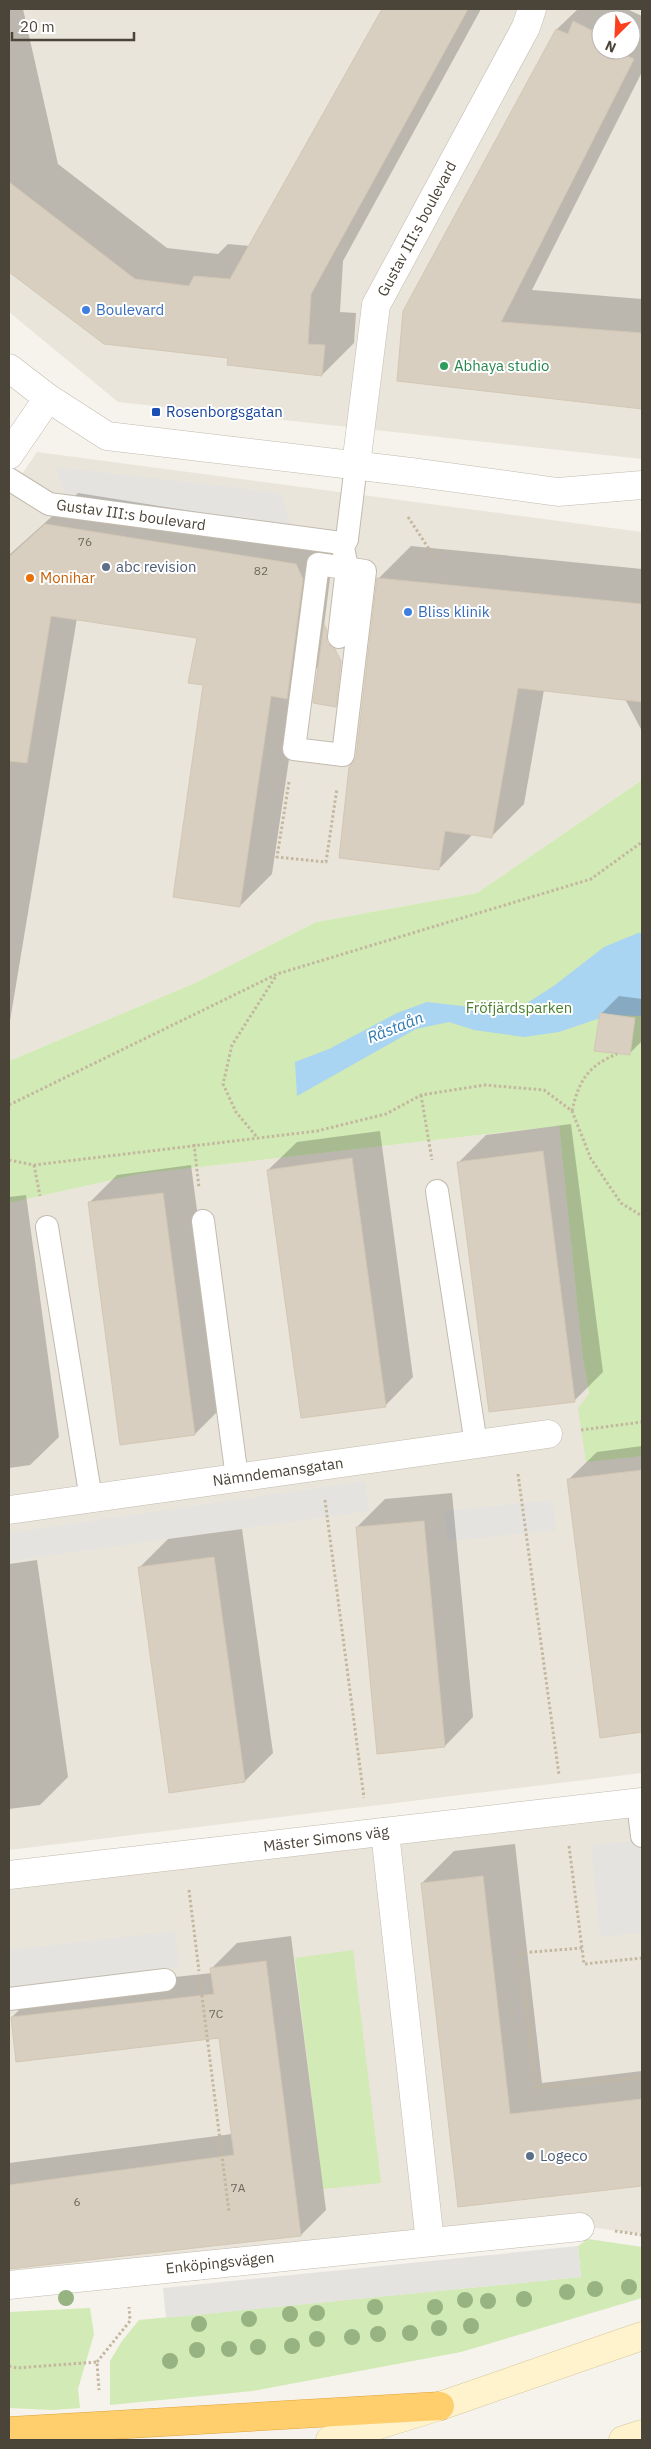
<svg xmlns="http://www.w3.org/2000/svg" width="651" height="2449" viewBox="0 0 651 2449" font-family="'IBM Plex Sans',sans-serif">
<rect width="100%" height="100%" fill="#f6f3ec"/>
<g fill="#eae5da" fill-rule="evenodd">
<path d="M9,9H642V459L118,402L9,312ZM601,20H631V50H601Z"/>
<path d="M37,452L642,532V780L477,893L316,922L195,983L9,1061V493Z"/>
<path d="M559,1126L583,1359L589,1394L586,1461L642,1456V1773L9,1850V1203L139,1174Z"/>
<path d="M642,1805V2234L580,2226L9,2283V1877Z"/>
</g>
<g fill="#d2eab5">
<path d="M642,780V1456L586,1462L578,1408L589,1394L583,1359L559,1126L139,1174L9,1203V1061L195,983L316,922L477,893Z"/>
<path d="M353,1950L381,2183L323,2189L295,1958Z"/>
<path d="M588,2239L642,2247V2298L461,2352L253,2391L110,2405V2361L122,2341L139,2320L581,2277L578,2246Z"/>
<path d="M90,2308L94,2334L78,2389L80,2408L53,2410L9,2408V2312Z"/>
</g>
<g fill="#e5e3e0">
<path d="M56,467L281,493L291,526L67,501Z"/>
<path d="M365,1481L369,1511L9,1561V1533Z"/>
<path d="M553,1500L556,1530L448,1541L444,1511Z"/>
<path d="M642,1840V1933L600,1937L591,1845Z"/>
<path d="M175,1931L179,1967L9,1987V1950Z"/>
<path d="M578,2246L581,2277L166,2318L163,2288Z"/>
</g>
<path fill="#a9d4f2" d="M638,933H642V1016L609,1015L559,1032L524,1037L474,1030L449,1022L416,1029L297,1096L295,1062L329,1049L397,1013L427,1002L496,1010L521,1007L555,985L604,947Z"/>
<g fill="#0003" fill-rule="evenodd">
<path d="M9,9H23L58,164L167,248L218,254L228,244L250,246L383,9H481L343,261L340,312L356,313L354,343L322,375L229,357L104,343L9,269Z"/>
<path d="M578,9H630L629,10L642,16V72L532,290L642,299V408L398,380L404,311L557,29ZM601,20H631V50H601Z"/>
<path d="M78,493L328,533L334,546L319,666L300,685L272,874L240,906L198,636L77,618L9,1027V555Z"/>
<path d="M411,546L642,569V731L625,699L544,690L524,804L492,836L471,833V836L439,869L357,757L379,578Z"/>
<path d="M619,996L642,999V1041L629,1054L601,1014Z"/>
<path d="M571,1124L603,1372L575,1400L458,1163L486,1135Z"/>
<path d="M380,1131L413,1377L385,1406L268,1170L297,1142Z"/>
<path d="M191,1165L223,1406L195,1434L89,1203L117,1175Z"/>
<path d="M26,1195L59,1437L30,1465L9,1468V1197Z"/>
<path d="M642,1446V1731L601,1736L568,1480L597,1452Z"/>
<path d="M452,1493L473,1717L445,1746L357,1527L385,1499Z"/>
<path d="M242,1529L273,1753L245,1781L140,1567L168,1539Z"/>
<path d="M37,1560L68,1777L40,1805L9,1809V1564Z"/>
<path d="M515,1844L542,2083L642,2071V2185L459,2206L422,1883L454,1851Z"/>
<path d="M291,1936L326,2210L301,2235L9,2268V2163L232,2134L220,2037L12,2017L37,1992L212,1973V1968L237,1943Z"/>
</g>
<g fill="#d8cfc1" stroke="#d3c7b4">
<path d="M382,9H468L311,294L308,344L325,345L322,376L227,365L228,358L104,344L9,272V182L135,279L189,286L194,276L230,279Z"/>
<path d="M573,21L601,35V50H614L634,59L501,322L642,333V409L397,381L403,311L556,29L568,34Z"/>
<path d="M45,524L296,564L303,579L287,699L271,696L240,907L173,897L203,685L188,683L197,638L51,616L27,763L9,761V557Z"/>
<path d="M377,578L642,604V702L518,688L492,838L445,831L439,870L339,858L349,767L356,757Z"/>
<path d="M324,624L327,630V643L335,649L341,661L336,707L313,703Z"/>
<path d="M600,1013L635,1018L630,1055L594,1051Z"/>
<path d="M543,1151L575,1402L489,1412L457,1162Z"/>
<path d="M352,1158L386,1407L301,1418L267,1170Z"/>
<path d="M163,1193L195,1435L120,1445L88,1202Z"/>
<path d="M642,1470V1732L600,1738L567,1479Z"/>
<path d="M424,1521L445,1747L377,1754L356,1527Z"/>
<path d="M214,1557L245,1782L169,1793L138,1567Z"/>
<path d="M483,1876L510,2114L642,2099V2186L458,2207L421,1883Z"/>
<path d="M266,1961L301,2236L9,2269V2185L234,2155L219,2038L16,2062L11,2017L214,1994L210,1968Z"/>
</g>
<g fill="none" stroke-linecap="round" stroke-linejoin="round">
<g stroke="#c2bbae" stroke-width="24">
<g id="service">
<path d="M9,479L49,504L341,543L347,539"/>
<path d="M318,564L365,571L343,755L294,749Z"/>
<path d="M339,637L347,568L343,547L347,539L356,465"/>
<path d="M437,1191L476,1444"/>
<path d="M203,1221L237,1478"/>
<path d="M47,1227L91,1499"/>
<path d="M638,1803L642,1836"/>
<path d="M9,1999L165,1980"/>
</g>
</g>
<g stroke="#c2bbae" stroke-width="29">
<g id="minor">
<path d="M9,368L48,398L107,436L411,472L558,492L642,485"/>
<path d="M9,455L48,398"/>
<path d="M356,465L376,305L526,27L532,9"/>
<path d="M9,1510L548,1434"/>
<path d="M385,1832L430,2242"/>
<path d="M9,1875L642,1802"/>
<path d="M9,2285L580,2227"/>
</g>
</g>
<g stroke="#d6c79b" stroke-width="29">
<g id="secondary">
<path d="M330,2440L440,2406L642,2336"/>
<path d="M623,2440L642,2434"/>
</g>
</g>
<g stroke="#e0a43c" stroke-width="29">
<path id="motorway" d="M9,2431L440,2406"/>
</g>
<g stroke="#c4b79f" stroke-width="3" stroke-dasharray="2.5 2.5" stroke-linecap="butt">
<path d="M408,517L435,558"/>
<path d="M289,782L277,857L326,862L337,788"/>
<path d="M421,1095L432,1160"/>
<path d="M9,1105L277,974L591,879L642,842"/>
<path d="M572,1111C579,1080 588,1066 617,1054"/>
<path d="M256,1136L236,1112L223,1084L232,1045L276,976"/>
<path d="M194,1144L199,1188"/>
<path d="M9,1160L34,1165L317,1131L386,1114L421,1095L485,1085L544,1090L572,1111L591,1159L621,1203L642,1216"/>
<path d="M34,1165L40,1196"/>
<path d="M581,1430L642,1422"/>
<path d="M518,1474L559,1775"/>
<path d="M325,1500L364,1798"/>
<path d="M569,1846L584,1964L642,1958"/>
<path d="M189,1890L199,1971"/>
<path d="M582,1948L520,1953L536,2088L642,2077"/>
<path d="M200,1980L229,2212"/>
<path d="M615,2231L642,2235"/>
<path d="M97,2362L130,2321L129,2307"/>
<path d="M9,2366L17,2368L97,2362L99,2390"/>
</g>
<use href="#service" stroke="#fff" stroke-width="22"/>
<use href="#minor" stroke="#fff" stroke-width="28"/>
<use href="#secondary" stroke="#fff3cd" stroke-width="28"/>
<use href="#motorway" stroke="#ffcf6e" stroke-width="28"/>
</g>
<g fill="#97b381">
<circle cx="629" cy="2287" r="8"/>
<circle cx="595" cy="2289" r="8"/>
<circle cx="567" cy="2292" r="8"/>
<circle cx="66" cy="2298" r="8"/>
<circle cx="524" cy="2299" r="8"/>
<circle cx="465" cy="2300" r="8"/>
<circle cx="488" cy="2301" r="8"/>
<circle cx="375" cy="2307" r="8"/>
<circle cx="435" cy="2307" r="8"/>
<circle cx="317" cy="2313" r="8"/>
<circle cx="290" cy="2314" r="8"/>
<circle cx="249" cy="2319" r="8"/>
<circle cx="199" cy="2324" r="8"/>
<circle cx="471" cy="2326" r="8"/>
<circle cx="439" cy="2328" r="8"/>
<circle cx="410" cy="2333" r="8"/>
<circle cx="378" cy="2334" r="8"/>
<circle cx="352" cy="2337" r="8"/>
<circle cx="317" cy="2339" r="8"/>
<circle cx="292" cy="2346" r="8"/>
<circle cx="258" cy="2347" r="8"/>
<circle cx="229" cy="2349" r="8"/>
<circle cx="197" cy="2350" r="8"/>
<circle cx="170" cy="2361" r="8"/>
</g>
<g fill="#3f7fe0" stroke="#fff" stroke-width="2">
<circle cx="86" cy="310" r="5"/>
<circle cx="408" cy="612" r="5"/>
</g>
<circle fill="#2e9e5b" stroke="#fff" stroke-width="2" cx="444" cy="366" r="5"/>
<rect fill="#1a4fb4" stroke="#fff" stroke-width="2" x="151" y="407" width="10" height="10" rx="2.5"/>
<g fill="#5c6f8a" stroke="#fff" stroke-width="2">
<circle cx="106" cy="567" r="5"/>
<circle cx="530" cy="2156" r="5"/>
</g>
<circle fill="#e8710a" stroke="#fff" stroke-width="2" cx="30" cy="578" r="5"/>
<g text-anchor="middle" stroke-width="4" stroke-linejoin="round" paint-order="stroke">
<g font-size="12" fill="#6e675b">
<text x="85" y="546">76</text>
<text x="261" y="575">82</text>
<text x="216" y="2018">7C</text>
<text x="238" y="2192">7A</text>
<text x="77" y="2206">6</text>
</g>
<g font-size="15" fill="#4b4439" stroke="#fff">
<text transform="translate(417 229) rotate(-62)" y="5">Gustav III:s boulevard</text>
<text transform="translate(131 515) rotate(8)" y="5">Gustav III:s boulevard</text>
<text transform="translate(278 1472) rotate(-8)" y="5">Nämndemansgatan</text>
<text transform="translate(326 1839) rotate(-7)" y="5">Mäster Simons väg</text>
<text transform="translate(220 2263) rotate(-6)" y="5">Enköpingsvägen</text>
</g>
<g font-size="15" fill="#366cbe" stroke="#fff" text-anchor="start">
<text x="96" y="315">Boulevard</text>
<text x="418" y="617">Bliss klinik</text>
</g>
<g font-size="15" fill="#27864d" stroke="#fff" text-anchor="start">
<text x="454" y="371">Abhaya studio</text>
</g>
<g font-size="15" fill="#164399" stroke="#fff" text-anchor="start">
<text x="166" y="417">Rosenborgsgatan</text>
</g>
<g font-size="15" fill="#4e5e75" stroke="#fff" text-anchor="start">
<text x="116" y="572">abc revision</text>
<text x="540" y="2161">Logeco</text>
</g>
<g font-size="15" fill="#c56008" stroke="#fff" text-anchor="start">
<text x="40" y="583">Monihar</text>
</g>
<g font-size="15" fill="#4a7f2a" stroke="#fff">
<text x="519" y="1013">Fröfjärdsparken</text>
</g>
<g font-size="16" font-style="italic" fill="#2e7ab2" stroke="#fff">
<text transform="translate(395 1027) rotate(-22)" y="6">Råstaån</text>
</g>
</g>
<rect width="651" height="2449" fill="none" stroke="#4b4439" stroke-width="20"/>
<g transform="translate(616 35) rotate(204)"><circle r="24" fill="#ffffff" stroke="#b7b4b0"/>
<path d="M0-4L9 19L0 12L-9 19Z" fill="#fc3f1d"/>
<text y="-8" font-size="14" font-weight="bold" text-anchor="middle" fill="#4b4439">N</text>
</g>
<path d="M12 32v8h122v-8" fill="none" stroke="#4b4439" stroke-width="2.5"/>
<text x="20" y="32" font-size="15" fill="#4b4439" stroke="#ffffff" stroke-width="4" paint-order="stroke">20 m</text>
</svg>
